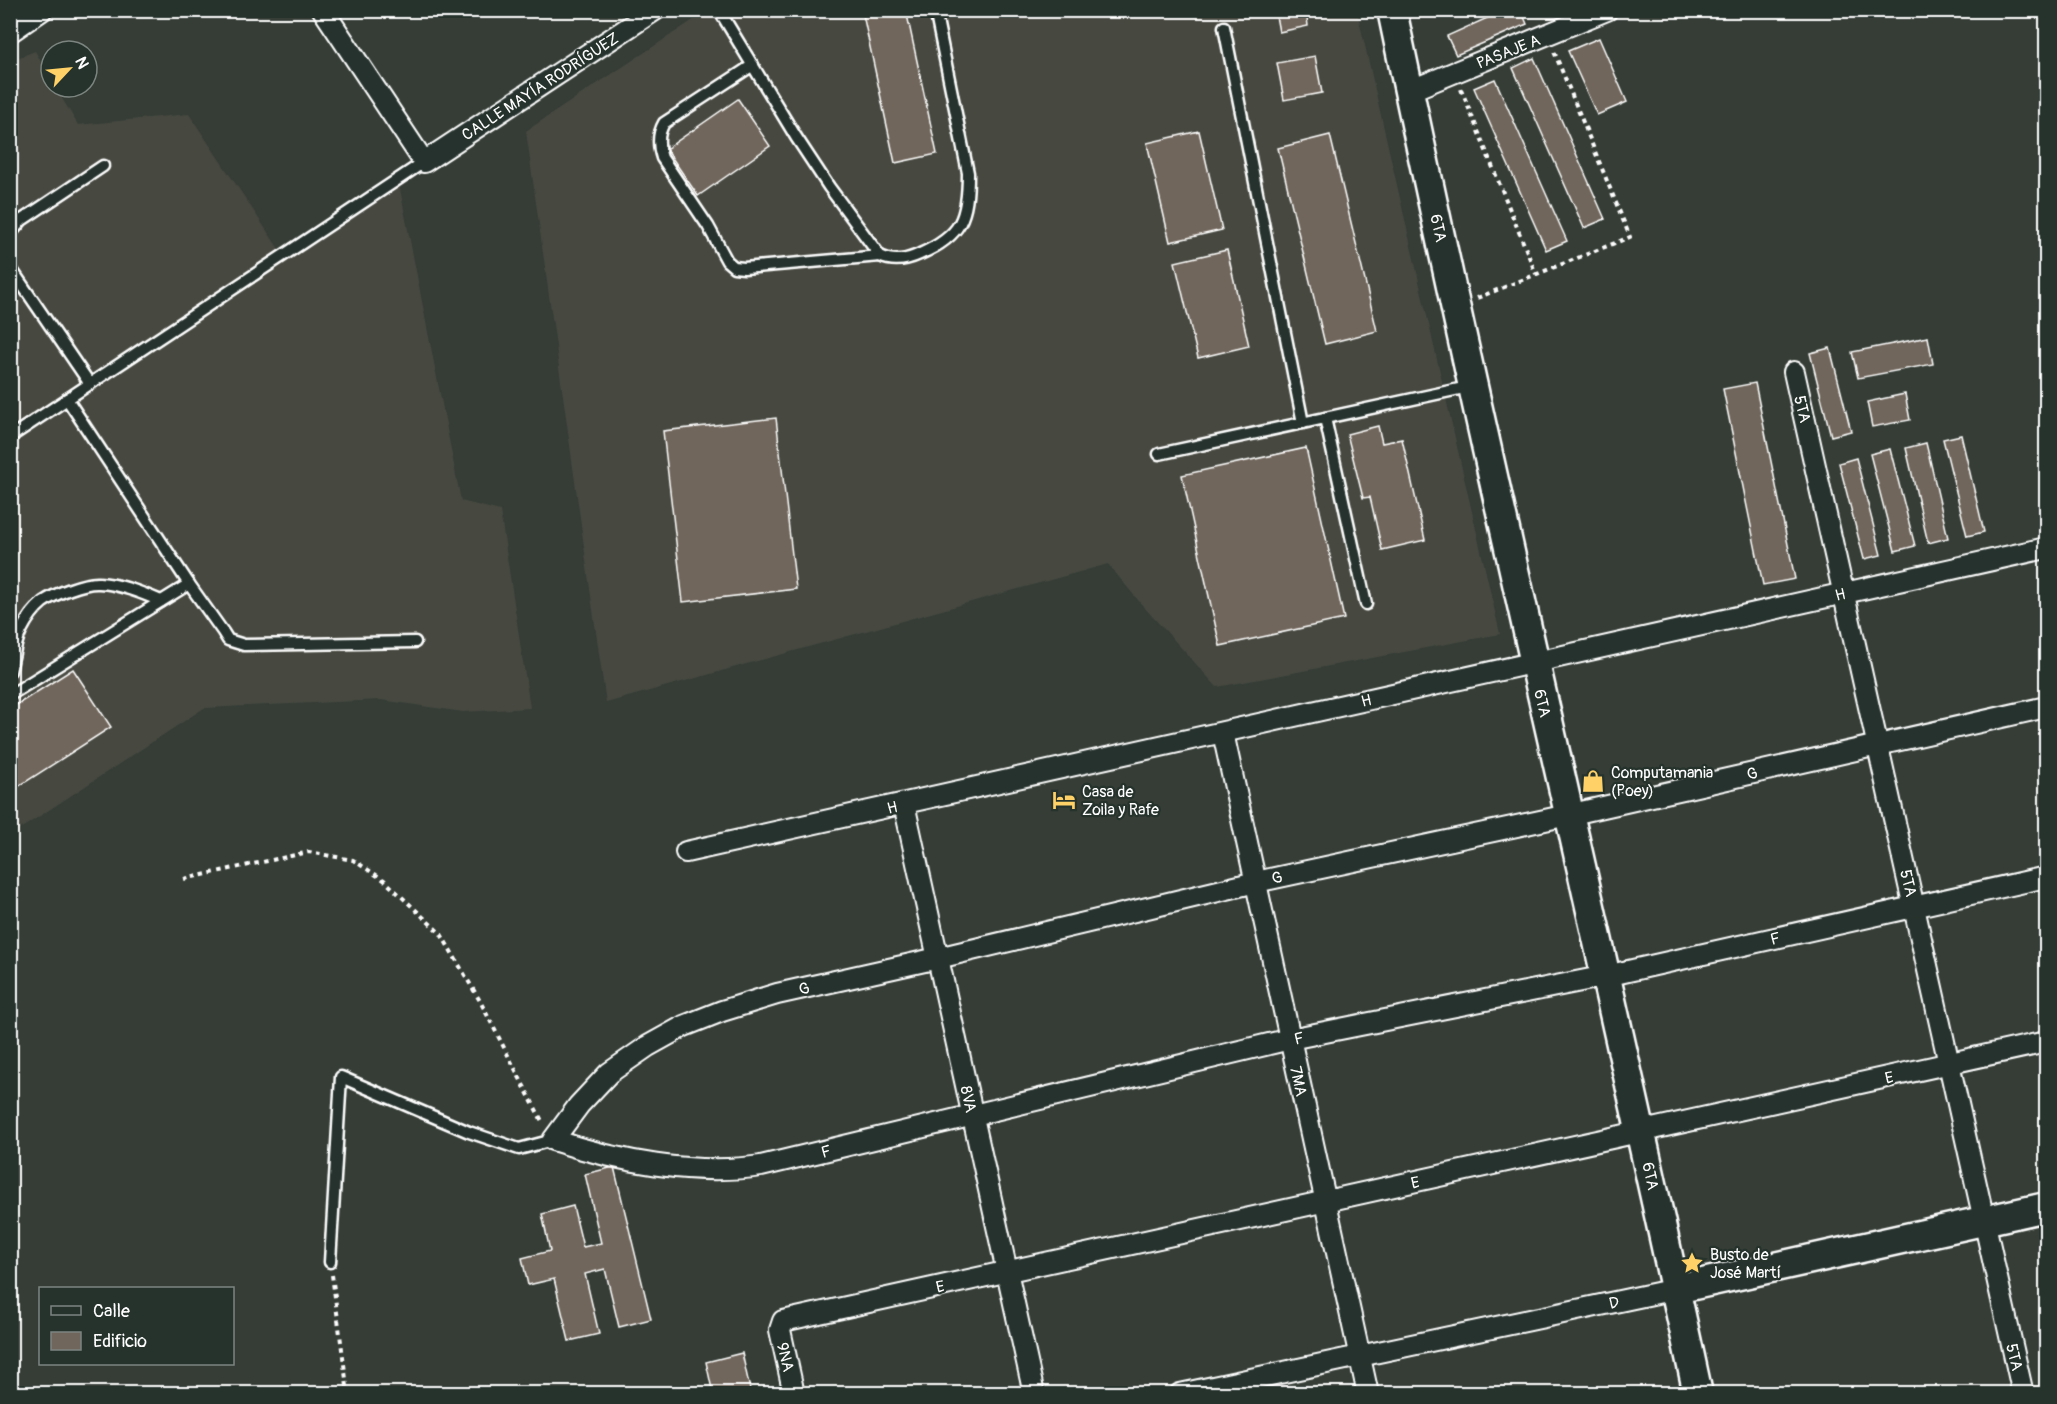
<svg xmlns="http://www.w3.org/2000/svg" width="2057" height="1404" viewBox="0 0 2057 1404" font-family="Pangolin,sans-serif">
<rect width="100%" height="100%" fill="#353d36"/>
<filter id="ink" filterUnits="userSpaceOnUse"><feTurbulence type="fractalNoise" baseFrequency=".0167" numOctaves="2"/><feDisplacementMap in="SourceGraphic" scale="12" xChannelSelector="R" yChannelSelector="G"/><feConvolveMatrix kernelMatrix="1 2 1 2 8 2 1 2 1" color-interpolation-filters="sRGB"/></filter>
<g filter="url(#ink)">
<g fill="#474941">
<path d="M707,11H1357L1500,634L1217,687L1143,606L1108,564L606,703L526,131Z"/>
<path d="M35,51L51,79V87H55L78,125L189,114L283,255L398,179L461,501L500,511L530,708L463,712L381,700L204,708L11,835L10,61Z"/>
</g>
<g fill="#71665b" stroke="#fff" stroke-width="1.5">
<path d="M862,10H906L937,154L895,163Z"/>
<path d="M1306,10L1308,26L1279,32L1276,16Z"/>
<path d="M1505,10H1521L1527,24L1456,55L1447,36Z"/>
<path d="M1599,38L1627,102L1597,115L1568,51Z"/>
<path d="M1315,56L1322,93L1284,100L1277,63Z"/>
<path d="M1534,58L1605,219L1584,228L1513,68Z"/>
<path d="M1495,79L1567,241L1546,250L1474,88Z"/>
<path d="M738,99L770,146L698,196L666,149Z"/>
<path d="M1199,131L1222,230L1170,242L1147,143Z"/>
<path d="M1330,135L1377,331L1325,344L1278,148Z"/>
<path d="M1227,250L1249,346L1198,358L1175,262Z"/>
<path d="M1928,337L1933,364L1858,378L1852,352Z"/>
<path d="M1830,348L1851,431L1831,436L1810,353Z"/>
<path d="M1755,383L1795,579L1763,585L1723,389Z"/>
<path d="M1905,394L1910,420L1872,427L1867,402Z"/>
<path d="M776,418L796,589L683,602L663,431Z"/>
<path d="M1378,426L1382,443L1402,439L1425,540L1382,550L1370,497L1363,498L1347,434Z"/>
<path d="M1961,435L1984,532L1967,536L1943,439Z"/>
<path d="M1926,443L1948,538L1928,543L1906,448Z"/>
<path d="M1306,448L1344,619L1220,646L1182,475Z"/>
<path d="M1890,449L1915,546L1895,551L1870,454Z"/>
<path d="M1856,458L1881,555L1864,559L1839,463Z"/>
<path d="M73,669L111,727L10,792V709Z"/>
<path d="M614,1167L651,1319L619,1327L605,1269L585,1274L599,1334L569,1341L554,1279L528,1285L522,1258L550,1251L542,1214L573,1206L583,1247L601,1243L585,1174Z"/>
<path d="M742,1353L751,1394H713L706,1362Z"/>
</g>
<g fill="none" stroke-linecap="round" stroke-linejoin="round">
<g stroke="#fff" stroke-width="15">
<g id="lane">
<path d="M719,10L796,137L829,187L880,256C894,263 907,260 920,254C962,236 968,217 968,173L935,10"/>
<path d="M1224,27L1303,423"/>
<path d="M753,65L664,123C657,135 658,146 662,158L708,226L727,261L734,267L744,268L880,256"/>
<path d="M10,234L22,220L103,166"/>
<path d="M10,267L90,384"/>
<path d="M67,399L189,584L223,632L228,640L244,645L415,642"/>
<path d="M1325,418L1366,604"/>
<path d="M10,437L424,162"/>
<path d="M1159,454L1473,386"/>
<path d="M10,671C13,659 15,643 21,631C26,621 33,610 43,602C55,594 84,582 99,583C120,584 142,593 161,601"/>
<path d="M10,695L189,584"/>
<path d="M330,1262L341,1077L469,1132L519,1149L553,1140"/>
</g>
</g>
<g stroke="#fff" stroke-width="24">
<g id="street">
<path d="M323,10L424,162L655,10"/>
<path d="M10,32L42,10"/>
<path d="M1409,91L1607,10"/>
<path d="M1794,372L2023,1394"/>
<path d="M2046,707L1568,815L1256,882L938,958L777,994L722,1011L684,1026L648,1046L609,1073L579,1105L553,1140C617,1161 694,1176 761,1166L1290,1039L1606,976L2046,877"/>
<path d="M1223,733L1368,1394"/>
<path d="M904,804L1034,1394"/>
<path d="M686,852L2046,548"/>
<path d="M794,1394L780,1330L783,1321L2046,1042"/>
<path d="M1180,1394L1676,1289"/>
</g>
</g>
<g stroke="#fff" stroke-width="33">
<g id="secondary">
<path d="M1392,10C1488,473 1599,932 1698,1394"/>
<path d="M1676,1289L2046,1207"/>
</g>
</g>
<g stroke="#fff" stroke-width="4" stroke-dasharray="4.5 4.5" stroke-linecap="butt">
<path d="M1461,89L1536,274"/>
<path d="M1477,298L1630,237L1553,49"/>
<path d="M184,879L309,852L353,860L384,880L441,934L480,1001L543,1123"/>
<path d="M332,1275L348,1394"/>
</g>
<use href="#lane" stroke="#26332d" stroke-width="10"/>
<use href="#street" stroke="#26332d" stroke-width="20"/>
<use href="#secondary" stroke="#26332d" stroke-width="28"/>
</g>
</g>
<defs>
<g id="shop-bare" transform="scale(1.8)"><path d="M-5-2.5h2.3a2.7 3.5 0 0 1 5.4 0H5L5.5 6h-11ZM-1.5-2.5h3a1.5 2.3 0 0 0-3 0Z" fill="#ffd166" stroke="#26332d" stroke-width="2.5" paint-order="stroke"/></g>
<g id="hotel-bare" transform="scale(1.8)"><path d="M-6-4.5h1.5V1H6V5H4.5V3h-9V5H-6ZM-4 0a1.8 1.8 0 1 1 3.6 0ZM.5 0V-2.5h3Q6-2.5 6 0Z" fill="#ffd166" stroke="#26332d" stroke-width="2.5" paint-order="stroke"/></g>
<g id="sight-bare" transform="scale(1.8)"><path d="M0-6L1.8-2.2L6-1.7L2.9 1.2L3.7 5.4L0 3.3L-3.7 5.4L-2.9 1.2L-6-1.7L-1.8-2.2Z" fill="#ffd166" stroke="#26332d" stroke-width="2.5" paint-order="stroke"/></g>
</defs>
<g fill-rule="evenodd">
<use href="#shop-bare" x="1593" y="781"/>
<use href="#hotel-bare" x="1064" y="800"/>
<use href="#sight-bare" x="1692" y="1263"/>
</g>
<g text-anchor="middle" stroke-width="4.5" stroke-linejoin="round" paint-order="stroke">
<g font-size="16" fill="#fff" stroke="#26332d">
<text transform="translate(1508 51) rotate(-22)" y="6">PASAJE A</text>
<text transform="translate(540 86) rotate(-33)" y="6">CALLE MAYÍA RODRÍGUEZ</text>
<text transform="translate(1439 228) rotate(78)" y="6">6TA</text>
<text transform="translate(1803 409) rotate(77)" y="6">5TA</text>
<text transform="translate(1840 594) rotate(-13)" y="6">H</text>
<text transform="translate(1366 700) rotate(-13)" y="6">H</text>
<text transform="translate(1543 703) rotate(77)" y="6">6TA</text>
<text transform="translate(1752 773) rotate(-13)" y="6">G</text>
<text transform="translate(892 807) rotate(-13)" y="6">H</text>
<text transform="translate(1277 877) rotate(-12)" y="6">G</text>
<text transform="translate(1909 883) rotate(77)" y="6">5TA</text>
<text transform="translate(1775 938) rotate(-13)" y="6">F</text>
<text transform="translate(804 988) rotate(-13)" y="6">G</text>
<text transform="translate(1299 1038) rotate(-12)" y="6">F</text>
<text transform="translate(1889 1077) rotate(-12)" y="6">E</text>
<text transform="translate(1299 1081) rotate(78)" y="6">7MA</text>
<text transform="translate(969 1099) rotate(77)" y="6">8VA</text>
<text transform="translate(826 1151) rotate(-14)" y="6">F</text>
<text transform="translate(1651 1176) rotate(78)" y="6">6TA</text>
<text transform="translate(1415 1182) rotate(-12)" y="6">E</text>
<text transform="translate(940 1286) rotate(-12)" y="6">E</text>
<text transform="translate(1614 1302) rotate(-12)" y="6">D</text>
<text transform="translate(786 1357) rotate(77)" y="6">9NA</text>
<text transform="translate(2015 1357) rotate(77)" y="6">5TA</text>
</g>
<g font-size="16" fill="#fff" stroke="#26332d" text-anchor="start">
<text x="1611" y="778">Computamania<tspan x="1611" dy="18">(Poey)</tspan></text>
<text x="1082" y="797">Casa de<tspan x="1082" dy="18">Zoila y Rafe</tspan></text>
<text x="1710" y="1260">Busto de<tspan x="1710" dy="18">José Martí</tspan></text>
</g>
</g>
<rect width="2057" height="1404" fill="none" stroke="#26332d" stroke-width="36"/>
<rect x="18" y="18" width="2021" height="1368" fill="none" stroke="#fff" stroke-width="2" filter="url(#ink)"/>
<rect x="39" y="1287" width="195" height="78" fill="#26332d" stroke="#7d8581" stroke-width="1.5"/>
<rect x="51" y="1306" width="30" height="9" fill="#26332d" stroke="#7d8581" stroke-width="1.5"/>
<text x="93" y="1317" font-size="18" fill="#ffffff">Calle</text>
<rect x="51" y="1332" width="30" height="18" fill="#71665b" stroke="#7d8581" stroke-width="1.5"/>
<text x="93" y="1347" font-size="18" fill="#ffffff">Edificio</text>
<g transform="translate(69 69) rotate(64)"><circle r="28" fill="#26332d" stroke="#7d8581" stroke-width="1.5"/>
<path d="M0-4.5L10 22L0 15L-10 22Z" fill="#ffd166"/>
<text y="-9" font-size="16" font-weight="bold" text-anchor="middle" fill="#ffffff">N</text>
</g>
</svg>
